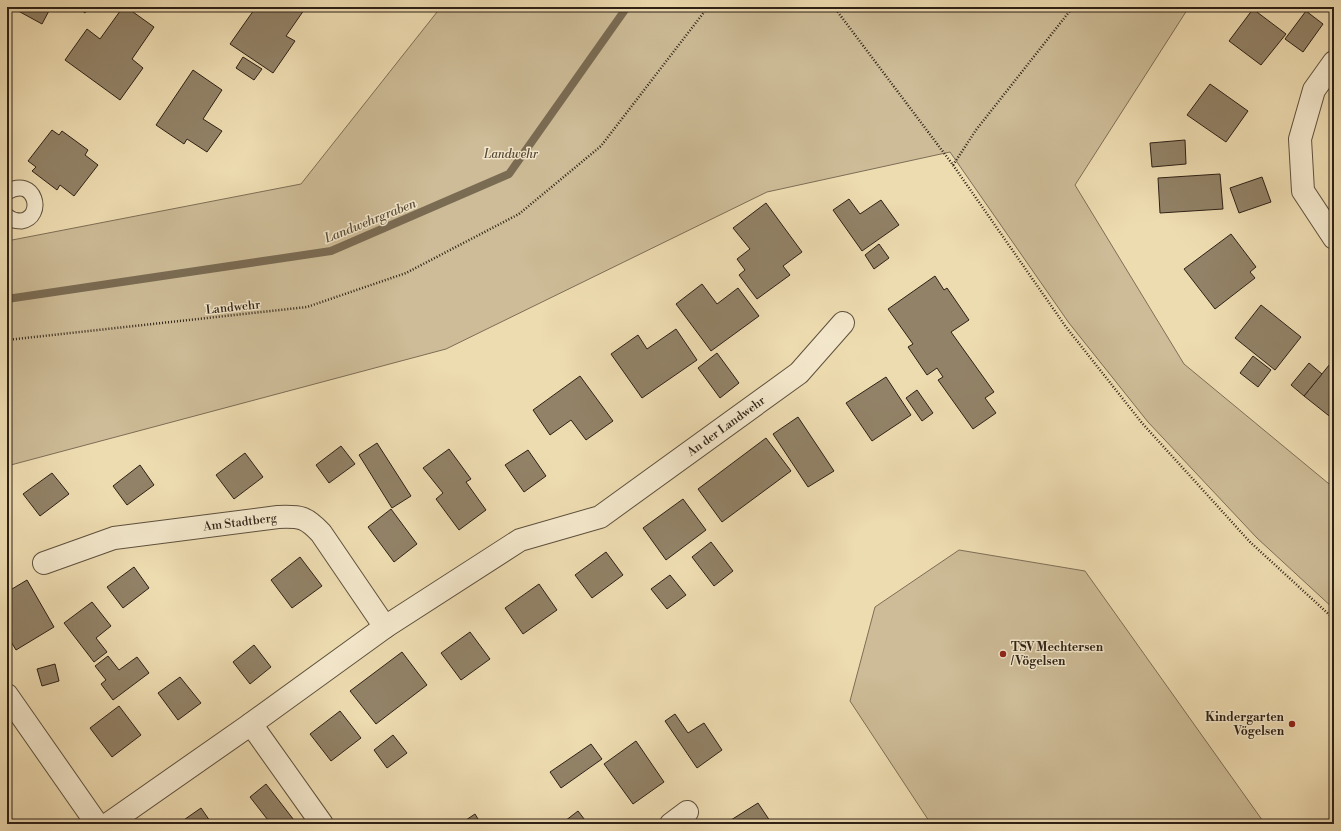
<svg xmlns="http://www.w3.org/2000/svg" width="1341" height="831" viewBox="0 0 1341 831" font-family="'Libre Bodoni',serif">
<rect width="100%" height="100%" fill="#eedcb1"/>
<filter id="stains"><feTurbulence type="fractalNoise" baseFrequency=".005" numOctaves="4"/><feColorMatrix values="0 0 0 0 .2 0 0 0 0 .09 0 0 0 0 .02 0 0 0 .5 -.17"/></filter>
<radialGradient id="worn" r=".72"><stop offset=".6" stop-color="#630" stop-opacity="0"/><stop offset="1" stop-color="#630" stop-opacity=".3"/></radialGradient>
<g fill="#cdbc97" stroke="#7e6e56">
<path d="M441,7H1189L1075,185L1184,364L1334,488V609L1257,538L1148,422L1069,323L950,152L767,192L446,349L7,466V241L301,184Z"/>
<path d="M959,550L1085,571L1265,824H931L850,701L875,607Z"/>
</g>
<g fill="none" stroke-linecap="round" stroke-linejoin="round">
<path stroke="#7a6b53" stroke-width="8" d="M7,299L331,251L509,174L627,7"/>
</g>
<g fill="#928267" stroke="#2e2116">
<path d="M11,7H51L42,24Z"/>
<path d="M77,7H89L85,13Z"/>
<path d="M123,7H126L154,27L132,59L143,68L120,100L65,60L87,29L100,39Z"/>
<path d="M256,7H300L304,10L286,36L295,41L273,73L230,44Z"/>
<path d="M1253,9L1286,34L1261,65L1229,41Z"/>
<path d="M1306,11L1323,24L1303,52L1285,39Z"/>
<path d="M243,57L262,69L254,80L236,68Z"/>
<path d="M193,70L222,90L203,119L222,131L207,152L187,139L184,144L156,125Z"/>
<path d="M1210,84L1248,111L1226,142L1187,115Z"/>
<path d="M52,130L59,135L62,131L88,150L85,155L98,165L74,196L60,185L57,190L32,171L36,167L28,161Z"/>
<path d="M1185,140L1186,164L1152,167L1150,143Z"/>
<path d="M1220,174L1223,209L1160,213L1158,178Z"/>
<path d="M1262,177L1271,202L1239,213L1230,188Z"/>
<path d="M849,199L860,214L881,200L899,225L862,251L833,210Z"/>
<path d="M766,203L802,252L783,266L790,275L757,299L739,275L745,270L737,259L750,249L733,228Z"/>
<path d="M1231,234L1256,267L1250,272L1255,278L1215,309L1184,269Z"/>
<path d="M879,244L889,258L874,269L865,255Z"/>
<path d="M935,276L944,290L947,288L969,320L951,332L994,392L985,398L996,413L973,429L938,380L943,377L937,368L927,375L908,347L913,344L888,309Z"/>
<path d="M702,284L717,304L738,288L759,316L711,351L676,304Z"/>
<path d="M1261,305L1301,337L1275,370L1235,338Z"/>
<path d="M676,329L697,360L642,398L611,354L638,335L647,349Z"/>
<path d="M717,353L739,383L720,398L698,368Z"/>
<path d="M1253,356L1271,370L1258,387L1240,373Z"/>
<path d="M1334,359V417L1333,419L1304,396Z"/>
<path d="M1309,363L1322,374L1304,396L1291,385Z"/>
<path d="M580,376L613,421L586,440L571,420L550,435L533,410Z"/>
<path d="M886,377L911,415L872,441L846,403Z"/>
<path d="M917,390L933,413L922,421L906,398Z"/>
<path d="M798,417L834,471L808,487L773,434Z"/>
<path d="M766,438L791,471L722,522L698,489Z"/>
<path d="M377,443L411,496L392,508L359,455Z"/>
<path d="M341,446L355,464L329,483L316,465Z"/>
<path d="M449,449L471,479L466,482L486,510L459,530L436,499L443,493L423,468Z"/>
<path d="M528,450L546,476L524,492L505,465Z"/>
<path d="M245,453L263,477L234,499L216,475Z"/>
<path d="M140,465L154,485L127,505L113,486Z"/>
<path d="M52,473L69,494L40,516L23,494Z"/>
<path d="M683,499L706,530L666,560L643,528Z"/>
<path d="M391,509L417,544L394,562L368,527Z"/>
<path d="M711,542L733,571L714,586L692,557Z"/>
<path d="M606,552L623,575L592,598L575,575Z"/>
<path d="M300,557L322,586L292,608L271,580Z"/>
<path d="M134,567L149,588L123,608L107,587Z"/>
<path d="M670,575L686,595L667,609L651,589Z"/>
<path d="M27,580L54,627L16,650L7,635V592Z"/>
<path d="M539,584L557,610L523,634L505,608Z"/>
<path d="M92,602L111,626L96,638L107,652L94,662L64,623Z"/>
<path d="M470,632L490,659L461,680L441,653Z"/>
<path d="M254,645L271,667L250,684L233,662Z"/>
<path d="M402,652L427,685L376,724L350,691Z"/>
<path d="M108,656L119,670L137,657L149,673L113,700L101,684L106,680L95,666Z"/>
<path d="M55,664L59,681L42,686L37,669Z"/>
<path d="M180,677L201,703L178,720L158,693Z"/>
<path d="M119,706L141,735L112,757L90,728Z"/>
<path d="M340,711L361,738L331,761L310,734Z"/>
<path d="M675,714L688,733L704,723L722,750L697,768L665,721Z"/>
<path d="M393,735L407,753L387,768L374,750Z"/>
<path d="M636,741L664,782L633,804L604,764Z"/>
<path d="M591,744L602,759L561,788L550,772Z"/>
<path d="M266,784L297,824H271L250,797Z"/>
<path d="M758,803L772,824H734L731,820Z"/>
<path d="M201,808L212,824H178Z"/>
<path d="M578,811L588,824H561Z"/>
<path d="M475,814L481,824H460Z"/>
</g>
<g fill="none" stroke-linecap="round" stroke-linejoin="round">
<g stroke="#5e503d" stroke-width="17">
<path id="service" d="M7,192C35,175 46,217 21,221C16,221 11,220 7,216"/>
</g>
<g stroke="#5e503d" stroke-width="24">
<g id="minor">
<path d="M1334,62L1314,90L1300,139L1303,191L1334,238"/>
<path d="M44,563L114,538L278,517C301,516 306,517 321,533L385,627"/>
<path d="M251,724L385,627L520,540L600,517L799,373L843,323"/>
<path d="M108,824L251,724L322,824"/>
<path d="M671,824L687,812"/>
</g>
</g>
<g stroke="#5e503d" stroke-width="24">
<path id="tertiary" d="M7,695L97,824"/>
</g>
<g stroke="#2e2116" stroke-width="2.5" stroke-dasharray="1 2" stroke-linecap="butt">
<path d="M834,7L953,165L1066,327L1142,423L1250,542L1334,619"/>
<path d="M953,165L976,130L1073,7"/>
<path d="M7,340L307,307L406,273L519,214L601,146L708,7"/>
</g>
<use href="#service" stroke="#f4e8cc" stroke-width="15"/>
<use href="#minor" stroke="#f4e8cc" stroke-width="22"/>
<use href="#tertiary" stroke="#f4e8cc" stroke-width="22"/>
</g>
<g fill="#8f2418" stroke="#f4e8cc" stroke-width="1.5">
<circle cx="1003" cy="654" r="4"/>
<circle cx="1292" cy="724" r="4"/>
</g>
<g text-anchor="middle" stroke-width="3" stroke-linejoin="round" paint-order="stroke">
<g font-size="12" font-style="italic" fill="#564836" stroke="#f4e8cc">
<text x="511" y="158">Landwehr</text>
</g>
<g font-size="12" fill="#2e2116" stroke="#f4e8cc">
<text transform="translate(233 307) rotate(-6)" y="4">Landwehr</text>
<text transform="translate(726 426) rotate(-36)" y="4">An der Landwehr</text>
<text transform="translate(240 522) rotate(-7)" y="4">Am Stadtberg</text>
</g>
<g font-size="12" font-weight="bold" fill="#2e2116" stroke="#f4e8cc" text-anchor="start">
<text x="1011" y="651">TSV Mechtersen<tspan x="1011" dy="14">/ Vögelsen</tspan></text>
<text x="1284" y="721" text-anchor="end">Kindergarten<tspan x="1284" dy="14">Vögelsen</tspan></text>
</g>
<g font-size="13" font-style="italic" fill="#5a4c3a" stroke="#f4e8cc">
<text transform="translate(370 220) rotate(-22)" y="5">Landwehrgraben</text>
</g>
</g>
<rect width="1341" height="831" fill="none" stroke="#eedcb1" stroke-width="24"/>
<rect x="8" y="8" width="1325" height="815" fill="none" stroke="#2e2116" stroke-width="2"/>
<rect x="12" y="12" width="1317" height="807" fill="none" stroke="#2e2116"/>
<rect width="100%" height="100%" filter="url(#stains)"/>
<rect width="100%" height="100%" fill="url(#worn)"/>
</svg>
